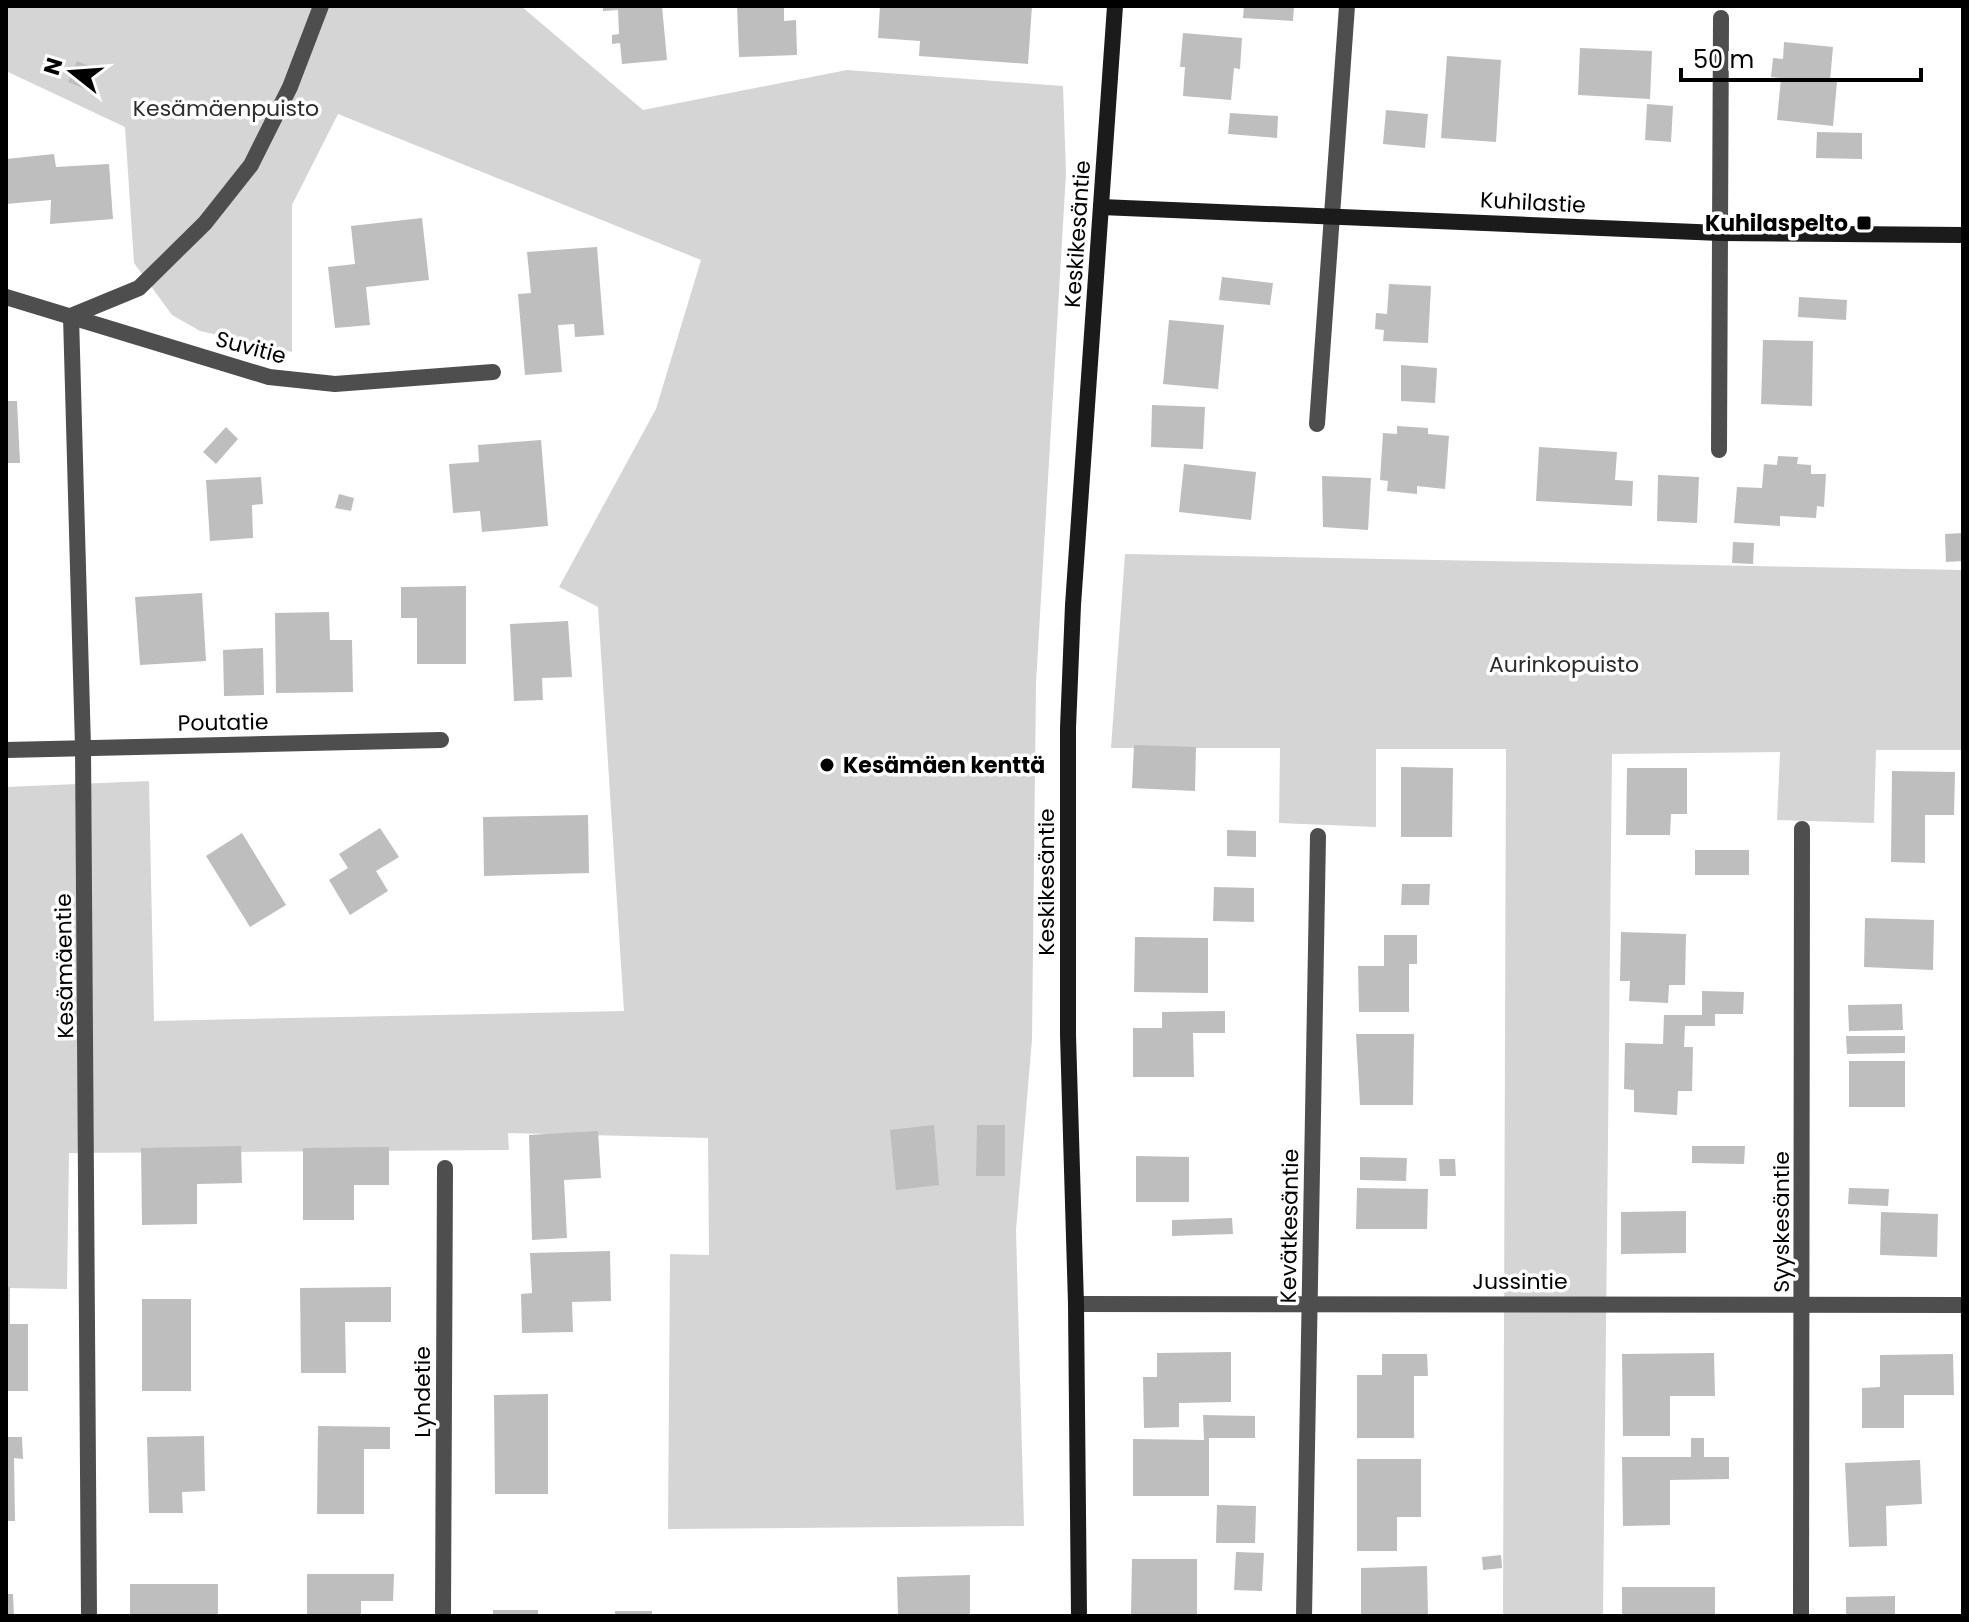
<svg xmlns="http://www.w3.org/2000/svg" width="1969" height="1622" viewBox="0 0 1969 1622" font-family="Poppins,sans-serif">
<rect width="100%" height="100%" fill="#fff"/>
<g fill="#d5d5d5">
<path d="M6,6H521L643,110L847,70L1063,86L1066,173L1036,683L1032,1039L1016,1230L1024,1526L668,1529L670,1254L709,1255L708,1138L508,1133L509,1150L69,1153L67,1289L6,1288V787L149,781L154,1021L624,1011L598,607L559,587L656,409L701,260L338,114L292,205V352L200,331L172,315L134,263L125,127L6,71Z"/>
<path d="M1125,554L1963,570V750H1876L1874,823L1777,820L1780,752L1612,754L1603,1616H1503L1506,749H1376V827L1279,823L1280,748H1111Z"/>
</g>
<g fill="#bebebe">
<path d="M603,6H662L667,60L622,64L620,43L612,44V35L619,34L618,10L603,11Z"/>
<path d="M737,6H784V21L796,20L797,55L739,57Z"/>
<path d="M880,6H1032L1028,64L919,56L920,41L878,38Z"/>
<path d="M1244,6H1294L1293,21L1243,18Z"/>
<path d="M1183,33L1242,38L1240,69L1234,68L1231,100L1183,96L1185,67H1180Z"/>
<path d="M1784,42L1833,47L1830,81L1837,82L1833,126L1777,120L1781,78L1771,77L1773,58L1783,59Z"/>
<path d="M1580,48L1652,51L1650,99L1578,95Z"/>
<path d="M1447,56L1501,60L1496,142L1441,138Z"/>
<path d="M77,61L99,70L90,91L68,82Z"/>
<path d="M1647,104L1673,106L1671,142L1645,140Z"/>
<path d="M1386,110L1428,114L1425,148L1383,144Z"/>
<path d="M1230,113L1278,116L1277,138L1228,134Z"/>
<path d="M1817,132L1862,133V159L1816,158Z"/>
<path d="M54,154L56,167L109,164L113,219L50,224L51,200L6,204V159Z"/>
<path d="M422,218L429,280L366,287L370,325L335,328L328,267L355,264L351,226Z"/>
<path d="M597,247L604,335L575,337L574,324L558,325L562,372L525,375L518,294L531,293L527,252Z"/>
<path d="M1222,277L1273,283L1270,305L1219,300Z"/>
<path d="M1389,284L1431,286L1428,343L1383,341L1384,330L1375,329L1376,313L1387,314Z"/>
<path d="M1799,297L1847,300L1846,320L1798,317Z"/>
<path d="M1169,320L1224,325L1218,389L1163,384Z"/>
<path d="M1763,340L1813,341L1812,406L1761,404Z"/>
<path d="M1401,365L1437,368L1435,403L1401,401Z"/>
<path d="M6,401H17L20,463H6Z"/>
<path d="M1152,405L1205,407L1203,449L1151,447Z"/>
<path d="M1397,426L1428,428V434L1449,436L1445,489L1417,486V494L1387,491L1388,481L1380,480L1383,433L1397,434Z"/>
<path d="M226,427L238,439L216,464L203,452Z"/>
<path d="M541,440L548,526L482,532L480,511L453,513L449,464L479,462L478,445Z"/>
<path d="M1539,447L1617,452L1615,480L1633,481L1632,506L1536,501Z"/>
<path d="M1778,456L1798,457L1797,464L1811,465V474H1826L1824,507L1817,506L1816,518L1780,516V526L1734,523L1737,487L1762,488L1764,464L1777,465Z"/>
<path d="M1184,464L1256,472L1251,520L1179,512Z"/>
<path d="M1658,475L1699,477L1697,523L1657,521Z"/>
<path d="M1322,476L1371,478L1368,530L1323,527Z"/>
<path d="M261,477L263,504L252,505L253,538L210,541L206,480Z"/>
<path d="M339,494L354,498L351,511L335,508Z"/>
<path d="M1963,533V561L1946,562L1945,534Z"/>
<path d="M1733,542L1754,543L1753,564L1732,563Z"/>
<path d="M466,586V664H417V618H401V587Z"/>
<path d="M202,593L206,661L140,665L135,597Z"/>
<path d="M329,612L330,640H352L353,692L276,693L275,613Z"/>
<path d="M568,621L572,677L542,678L543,700L514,701L510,624Z"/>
<path d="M263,648L264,695L224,696L223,650Z"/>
<path d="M1134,745L1196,747L1195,791L1132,788Z"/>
<path d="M1401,767L1453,768L1452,837H1401Z"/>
<path d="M1627,768H1687V814H1671L1670,835H1626Z"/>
<path d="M1892,771L1955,772L1954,815H1925V863L1891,862Z"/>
<path d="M588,815L589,873L484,876L483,817Z"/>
<path d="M380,828L399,857L376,871L388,891L350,915L329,880L348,868L339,854Z"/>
<path d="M1227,830L1256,831V857L1227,856Z"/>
<path d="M242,833L286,905L250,927L206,856Z"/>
<rect x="1695" y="850" width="54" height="25"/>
<path d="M1402,884H1430L1429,905H1401Z"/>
<path d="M1214,887L1254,888V922L1213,921Z"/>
<path d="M1865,918L1934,920L1933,970L1864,967Z"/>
<path d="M1621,932L1686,934L1685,985H1669L1668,1003L1629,1001L1630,981H1620Z"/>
<path d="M1384,935H1417V964H1409V1012H1359L1358,966H1384Z"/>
<path d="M1135,937L1208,938V993L1134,992Z"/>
<path d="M1702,991L1744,992L1743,1014H1715V1026H1685L1684,1047H1693L1692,1091H1678L1677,1115L1634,1112V1090L1624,1089L1625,1043L1663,1044L1664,1015H1702Z"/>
<path d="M1902,1004L1903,1030L1849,1031L1848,1005Z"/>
<path d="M1225,1011V1033H1193L1194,1077H1133V1028H1162V1012Z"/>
<path d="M1356,1034H1414L1413,1105H1360Z"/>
<path d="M1846,1036H1905V1053L1847,1054Z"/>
<rect x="1849" y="1061" width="56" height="46"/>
<path d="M934,1125L939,1185L896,1190L890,1130Z"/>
<path d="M977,1125H1005V1176H976Z"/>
<path d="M598,1131L601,1178L564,1180L567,1238L532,1240L529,1135Z"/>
<path d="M241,1146L242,1183L197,1184V1224L142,1225L141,1148Z"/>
<path d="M1692,1146H1745L1744,1164L1692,1163Z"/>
<path d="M389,1147V1185H354V1220H303V1148Z"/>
<path d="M1136,1156L1189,1157V1202H1136Z"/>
<path d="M1360,1157L1407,1158L1406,1181L1360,1180Z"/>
<path d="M1439,1159H1455L1456,1176H1440Z"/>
<path d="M1357,1188L1428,1189L1427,1229H1356Z"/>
<path d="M1849,1188L1889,1189L1888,1206L1848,1204Z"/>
<path d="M1686,1211V1253L1621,1254V1212Z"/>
<path d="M1881,1212L1938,1214L1937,1257L1880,1255Z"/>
<path d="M1232,1218L1233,1234L1172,1236V1220Z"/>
<path d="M610,1251L611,1301L572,1302L573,1332L522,1333L521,1294L532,1293L530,1253Z"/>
<path d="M6,1287H10V1324H28V1391H6Z"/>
<path d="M391,1287V1322H345L346,1373H301L300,1288Z"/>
<rect x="142" y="1299" width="49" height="92"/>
<path d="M1231,1352V1402L1179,1403V1427L1144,1428L1143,1377H1157V1353Z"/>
<path d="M1714,1353L1715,1396H1670V1436H1623L1622,1354Z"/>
<path d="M1382,1354H1427L1428,1376H1414V1438H1357V1375H1382Z"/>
<path d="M1953,1354L1954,1395H1904V1428H1862V1388L1880,1387V1355Z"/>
<path d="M548,1394V1494H495L494,1395Z"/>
<path d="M1203,1415L1255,1416V1438H1209V1496H1133V1439L1204,1440Z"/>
<path d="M318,1426L390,1427V1449H364V1514H317Z"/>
<path d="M204,1436L205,1491L182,1492L183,1513H149L147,1437Z"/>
<path d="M6,1437H22L23,1459L14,1458L15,1521H6Z"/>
<path d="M1691,1438H1704V1457H1729V1479L1670,1480V1525L1623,1526L1622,1457H1691Z"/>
<path d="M1357,1459H1421V1517H1397V1551H1357Z"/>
<path d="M1920,1460L1922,1504L1886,1506L1887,1546L1849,1547L1845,1463Z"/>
<path d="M1217,1505L1256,1506L1255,1543H1216Z"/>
<path d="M1236,1552L1264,1553L1262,1591L1234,1590Z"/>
<path d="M1501,1555L1502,1568L1483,1570L1482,1557Z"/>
<path d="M1132,1559H1197V1616H1131Z"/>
<path d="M1427,1566L1428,1616H1361V1568Z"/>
<path d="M307,1574H394L393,1601H361V1616H307Z"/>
<path d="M970,1575V1616H898L897,1577Z"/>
<rect x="130" y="1584" width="88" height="32"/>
<rect x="1622" y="1587" width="93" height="29"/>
<path d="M6,1594H13L14,1616H6Z"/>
<path d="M1895,1596V1616H1846V1597Z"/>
<rect x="493" y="1610" width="45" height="6"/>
<rect x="615" y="1611" width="37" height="5"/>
</g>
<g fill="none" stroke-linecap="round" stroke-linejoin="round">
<g stroke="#4e4e4e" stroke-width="16">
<path d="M6,297L269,377L335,384L493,372"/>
<path d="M71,316L83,747L89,1616"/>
<path d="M71,316L139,288L205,223L251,165L290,87L321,6"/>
<path d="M1317,424L1347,6"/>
<path d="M1719,450L1721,18"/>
<path d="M6,750L441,740"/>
<path d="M1076,1304L1963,1305"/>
<path d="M443,1616L445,1168"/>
<path d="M1304,1616L1318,836"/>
<path d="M1801,1616L1802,829"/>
</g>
<g stroke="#1b1b1b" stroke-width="16">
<path d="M1101,207L1720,233L1963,235"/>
<path d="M1079,1616L1076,1304L1068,1035V728L1073,605L1115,6"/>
</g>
</g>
<g fill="#000" stroke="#fff" stroke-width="3">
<rect x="1856" y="215" width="16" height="16" rx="4"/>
<circle cx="827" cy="765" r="8"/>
</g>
<g text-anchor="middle" stroke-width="7" stroke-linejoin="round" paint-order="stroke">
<g font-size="22" fill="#2c2c2c" stroke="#fff">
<text x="226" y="116">Kesämäenpuisto</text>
<text x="1564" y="672">Aurinkopuisto</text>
</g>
<g font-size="22" fill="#000" stroke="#fff">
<text transform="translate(1533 202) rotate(3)" y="8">Kuhilastie</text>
<text transform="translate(1077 234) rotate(-86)" y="8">Keskikesäntie</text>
<text transform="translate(251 347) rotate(15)" y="8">Suvitie</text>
<text transform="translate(223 722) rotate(-1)" y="8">Poutatie</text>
<text transform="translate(1046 882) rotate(-90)" y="8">Keskikesäntie</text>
<text transform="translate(64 966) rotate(-91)" y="8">Kesämäentie</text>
<text transform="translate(1781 1222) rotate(-90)" y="8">Syyskesäntie</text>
<text transform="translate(1289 1226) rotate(-89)" y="8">Kevätkesäntie</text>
<text x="1520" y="1289">Jussintie</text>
<text transform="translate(422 1392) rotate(-90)" y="8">Lyhdetie</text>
</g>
<g font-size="22" font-weight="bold" fill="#000" stroke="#fff" text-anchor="end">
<text x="1848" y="231">Kuhilaspelto</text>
<text x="843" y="773" text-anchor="start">Kesämäen kenttä</text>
</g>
</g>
<rect width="1969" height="1622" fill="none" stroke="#000000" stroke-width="16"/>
<g transform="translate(72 72) rotate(287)" stroke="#ffffff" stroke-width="6" paint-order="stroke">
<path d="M0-6L14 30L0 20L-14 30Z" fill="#000000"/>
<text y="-12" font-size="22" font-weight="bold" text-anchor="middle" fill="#000000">N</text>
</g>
<path d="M1681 68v12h240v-12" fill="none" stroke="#000000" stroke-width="4"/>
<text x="1693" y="68" font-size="24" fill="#000000" stroke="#ffffff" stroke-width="6" paint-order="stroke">50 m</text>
</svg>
